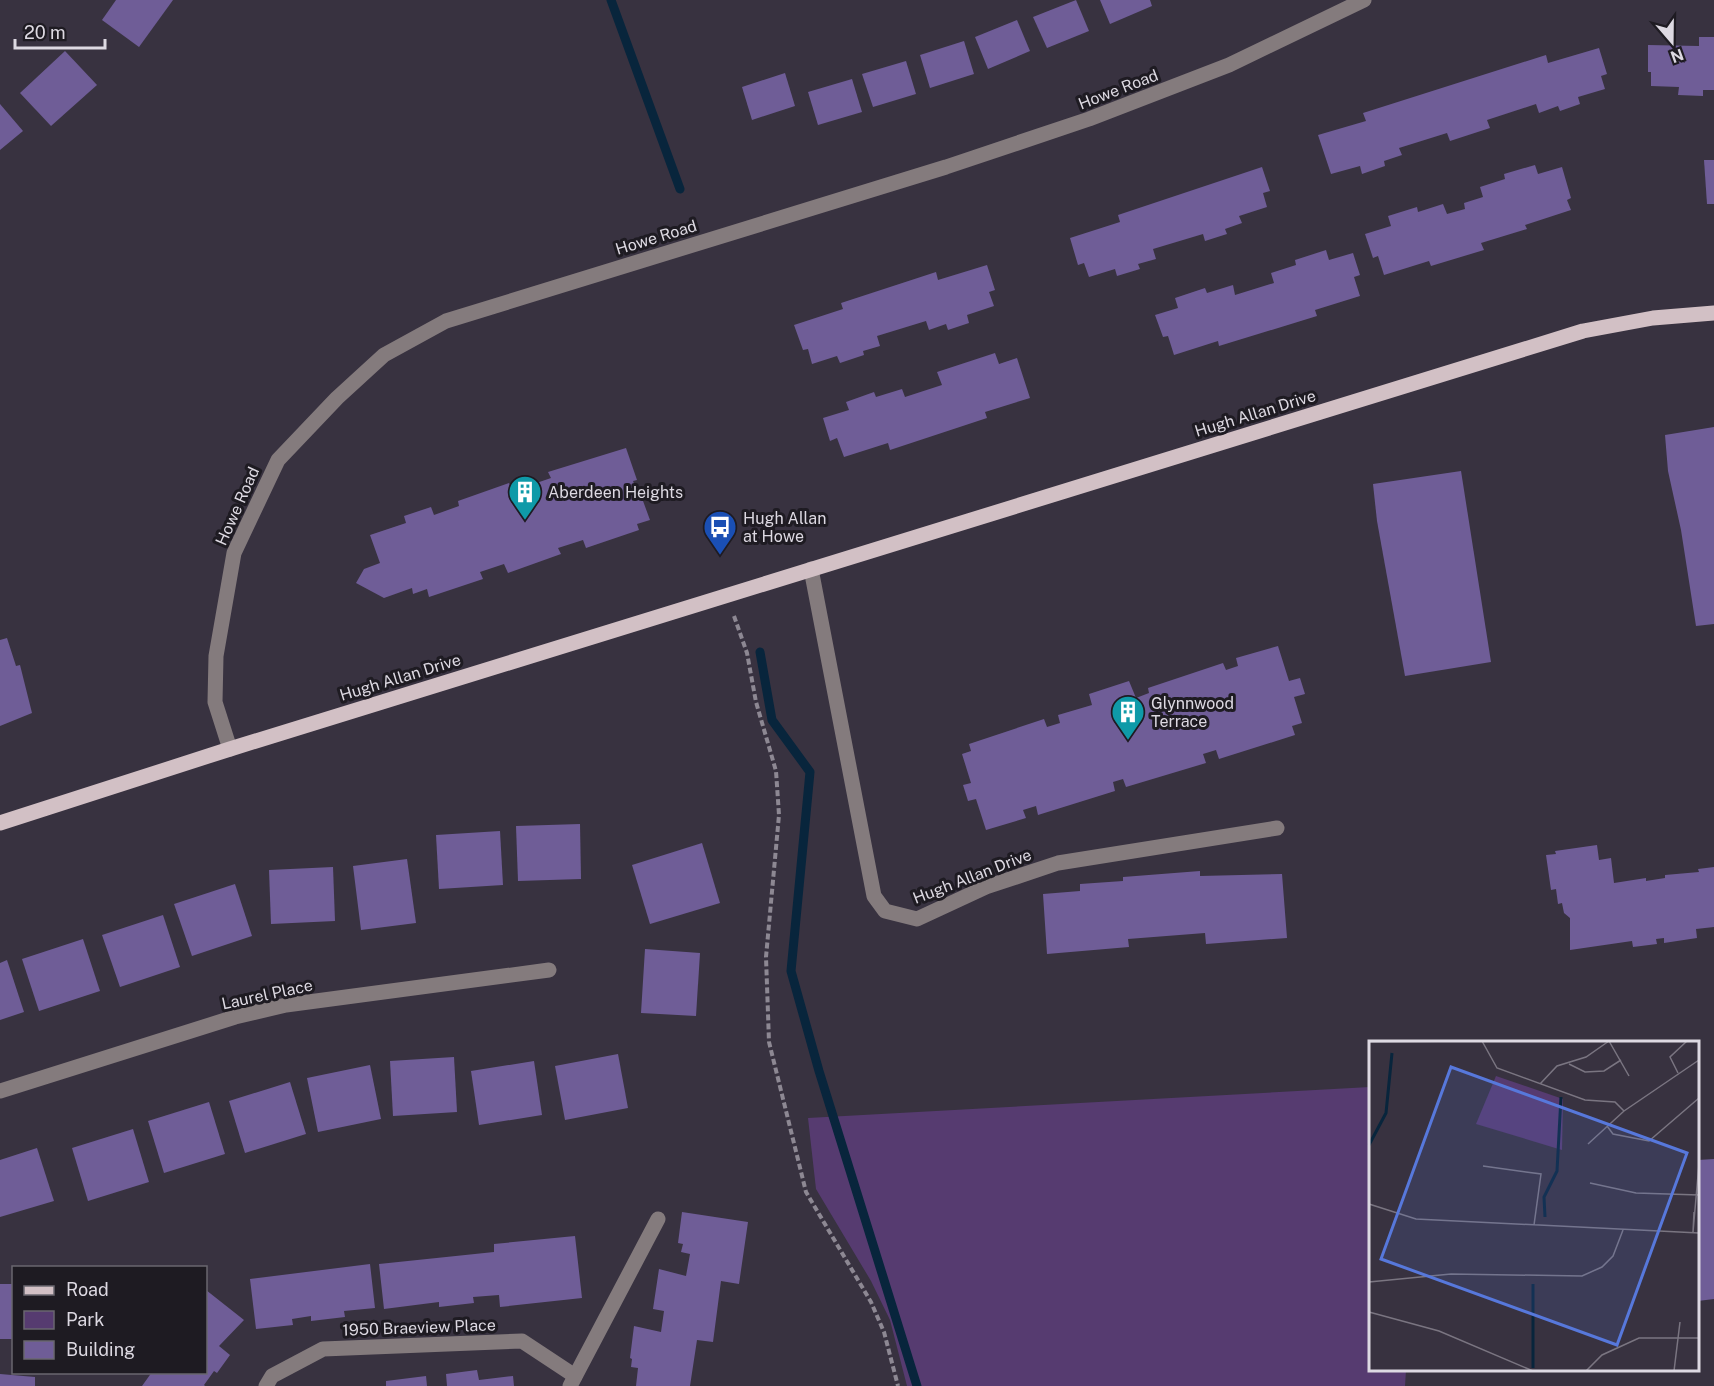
<svg xmlns="http://www.w3.org/2000/svg" width="1714" height="1386" viewBox="0 0 1714 1386" font-family="'Public Sans',sans-serif">
<rect width="100%" height="100%" fill="#383240"/>
<path fill="#563b70" d="M1370,1087V1370H1406L1405,1386H907L890,1320L871,1281L816,1189L808,1118Z"/>
<g fill="none" stroke-linecap="round" stroke-linejoin="round">
<g stroke="#08253c" stroke-width="9">
<path d="M611,0L680,189"/>
<path d="M760,652L772,720L810,772L791,971L819,1071L917,1386"/>
</g>
</g>
<g fill="#6f5d97">
<path d="M116,0H173L139,47L102,20Z"/>
<path d="M1076,0L1089,31L1047,48L1033,17Z"/>
<path d="M1100,0H1150L1152,6L1110,24Z"/>
<path d="M1017,20L1030,51L988,69L975,37Z"/>
<path d="M1699,37H1714V90H1703V96L1678,95L1679,87L1651,86V72H1648V45L1699,46Z"/>
<path d="M964,41L974,74L930,88L920,55Z"/>
<path d="M1599,48L1607,74L1601,76L1605,89L1578,97L1580,104L1560,111L1558,106L1539,113L1536,104L1487,120L1490,128L1450,141L1447,133L1399,148L1402,155L1384,161L1385,166L1362,174L1360,166L1331,174L1318,135L1366,121L1363,113L1546,55L1548,63Z"/>
<path d="M65,51L97,85L51,126L20,93Z"/>
<path d="M906,61L916,94L873,107L862,74Z"/>
<path d="M785,73L795,106L752,120L742,87Z"/>
<path d="M852,79L862,112L818,125L808,92Z"/>
<path d="M0,104L23,131L0,150Z"/>
<path d="M1704,160H1714V204H1707Z"/>
<path d="M1535,165L1538,174L1562,167L1571,198L1567,200L1571,210L1525,225L1527,229L1481,243L1484,250L1431,266L1429,261L1384,275L1378,256L1373,258L1365,234L1391,226L1388,216L1417,207L1418,212L1443,204L1447,214L1465,209L1464,203L1483,197L1480,187L1505,179L1504,174Z"/>
<path d="M1262,167L1270,191L1263,193L1267,207L1239,216L1242,223L1225,229L1227,234L1205,241L1203,234L1153,249L1156,259L1138,264L1140,269L1117,276L1115,269L1089,277L1084,263L1078,265L1070,238L1120,222L1118,215Z"/>
<path d="M1326,250L1329,260L1353,253L1360,275L1354,277L1360,296L1315,310L1317,316L1219,346L1218,341L1174,355L1168,336L1163,337L1155,315L1178,308L1175,298L1205,288L1207,293L1233,285L1235,295L1274,283L1271,273L1296,265L1295,260Z"/>
<path d="M987,265L995,290L989,292L994,306L967,315L969,323L948,330L946,324L929,330L926,321L877,336L880,346L863,351L864,355L840,363L837,356L812,364L808,349L803,350L794,325L843,309L841,303L936,272L938,280Z"/>
<path d="M995,353L999,364L1017,358L1030,398L985,412L987,418L890,450L888,443L844,457L837,438L830,441L823,418L849,410L846,402L874,392L876,397L902,389L905,397L942,385L937,372Z"/>
<path d="M1714,427V624L1696,626L1681,530L1668,471L1665,435Z"/>
<path d="M626,448L637,480L633,481L637,491L639,490L650,520L637,524L639,530L586,548L583,540L558,548L561,554L508,573L504,564L480,572L483,579L429,597L427,589L413,594L412,588L384,598L356,583L364,569L380,563L370,535L406,523L404,516L431,507L434,515L459,506L458,501L509,483L513,491L551,478L548,472Z"/>
<path d="M1461,471L1491,662L1405,676L1377,521L1373,484Z"/>
<path d="M7,638L16,666L20,665L32,713L0,726V640Z"/>
<path d="M1278,646L1289,681L1300,678L1305,694L1294,697L1302,723L1292,726L1295,735L1219,759L1216,750L1203,754L1206,763L1126,787L1123,779L1113,782L1115,791L1038,815L1036,806L1023,810L1026,818L986,830L976,799L968,801L963,785L971,783L962,754L971,751L969,744L1044,719L1047,727L1060,723L1058,715L1092,705L1089,694L1129,681L1136,698L1149,693L1148,688L1223,663L1226,670L1238,666L1236,658Z"/>
<path d="M580,824L581,879L518,881L516,826Z"/>
<path d="M500,831L503,885L439,889L436,835Z"/>
<path d="M702,843L720,903L650,924L632,865Z"/>
<path d="M1597,845L1599,860L1611,858L1614,883L1646,878V881L1665,878V875L1699,872L1698,869L1714,867V927L1696,929L1697,938L1664,943V938L1656,939L1657,944L1633,947L1632,941L1570,950V918L1564,913L1562,903L1558,904L1556,889L1551,890L1546,855L1556,854L1555,851Z"/>
<path d="M407,859L416,923L361,930L353,866Z"/>
<path d="M333,867L335,921L271,924L269,870Z"/>
<path d="M1200,871V876L1282,874L1287,938L1206,944L1205,933L1128,939L1129,947L1047,954L1043,894L1080,891V884L1123,881V877Z"/>
<path d="M235,884L252,936L192,956L174,904Z"/>
<path d="M163,915L180,967L120,987L102,935Z"/>
<path d="M83,939L100,991L39,1011L22,959Z"/>
<path d="M645,949L700,953L696,1016L641,1013Z"/>
<path d="M7,960L24,1012L0,1020V963Z"/>
<path d="M618,1054L628,1108L565,1120L555,1066Z"/>
<path d="M454,1057L457,1112L393,1116L390,1061Z"/>
<path d="M534,1061L542,1115L479,1125L471,1071Z"/>
<path d="M370,1065L381,1119L318,1132L307,1078Z"/>
<path d="M290,1082L306,1134L245,1153L229,1101Z"/>
<path d="M209,1102L225,1154L164,1173L148,1121Z"/>
<path d="M133,1129L149,1182L88,1201L72,1148Z"/>
<path d="M37,1148L54,1201L0,1217V1160Z"/>
<path d="M1714,1159V1299L1698,1301V1160Z"/>
<path d="M682,1212L748,1222L739,1284L721,1281L713,1342L697,1340L690,1386H636L638,1368L631,1367L632,1359L630,1358L634,1326L661,1332L664,1311L653,1309L659,1269L686,1276L690,1254L681,1252L683,1244L678,1243Z"/>
<path d="M575,1236L582,1298L500,1307L499,1295L473,1297L474,1303L439,1307V1302L384,1309L379,1264L494,1252V1244Z"/>
<path d="M370,1264L375,1308L344,1311L345,1317L311,1321V1316L292,1319L293,1325L256,1329L250,1279Z"/>
<rect x="0" y="1284" width="14" height="55"/>
<path d="M206,1290L244,1320L219,1346L230,1355L217,1373L214,1371L204,1385L205,1386H142L152,1372H206Z"/>
<path d="M477,1370L479,1380L513,1376L514,1386H447L446,1374Z"/>
<path d="M0,1374L35,1377V1386H0Z"/>
<path d="M426,1376L427,1386H386V1381Z"/>
</g>
<g fill="none" stroke-linecap="round" stroke-linejoin="round">
<path stroke="#8d8893" stroke-width="4" stroke-dasharray="6 3" stroke-linecap="butt" d="M734,616L747,653L756,702L776,771L779,815L766,957L769,1042L806,1192L871,1302L884,1332L898,1386"/>
<g stroke="#847b7d" stroke-width="15">
<path d="M811,569L874,896L885,911L917,919L986,887L1058,863L1277,828"/>
<path d="M230,749L215,702L216,656L234,553L278,460L337,398L384,355L446,321L946,167L1089,119L1229,65L1364,0"/>
<path d="M0,1091L235,1017L286,1005L549,970"/>
<path d="M266,1386L272,1376L323,1349L522,1341L575,1376"/>
<path d="M570,1386L658,1219"/>
</g>
<path stroke="#d2c0c5" stroke-width="15" d="M0,823L230,749L1583,331L1653,318L1714,313"/>
</g>
<defs>
<g id="building-pin" transform="scale(1.725)"><path d="M0 17L-7.5 6A9.5 9.5 0 1 1 7.5 6Z" fill="#0f9aa8" stroke="#1e1b22"/><path d="M-4-6H4V6H1V3H-1V6H-4ZM-2.5-4.3h1.7v1.8h-1.7ZM.8-4.3h1.7v1.8H.8ZM-2.5-1h1.7V.8h-1.7ZM.8-1h1.7V.8H.8Z" fill="#fff"/></g>
<g id="bus-pin" transform="scale(1.725)"><path d="M0 17L-7.5 6A9.5 9.5 0 1 1 7.5 6Z" fill="#1a4fb4" stroke="#1e1b22"/><path d="M-5-6H5V4H4V6H2V4H-2V6H-4V4H-5ZM-3.5-4V0h7V-4ZM-3.5 1.2v1.5H-2V1.2ZM2 1.2v1.5H3.5V1.2Z" fill="#fff"/></g>
</defs>
<g fill-rule="evenodd">
<use href="#building-pin" x="525" y="492"/>
<use href="#bus-pin" x="720" y="527"/>
<use href="#building-pin" x="1128" y="712"/>
</g>
<g text-anchor="middle" stroke-width="6" stroke-linejoin="round" paint-order="stroke">
<g font-size="16" fill="#ddd9e2" stroke="#1e1b22">
<text transform="translate(1118 89) rotate(-21)" y="6">Howe Road</text>
<text transform="translate(656 237) rotate(-17)" y="6">Howe Road</text>
<text transform="translate(1255 413) rotate(-17)" y="6">Hugh Allan Drive</text>
<text transform="translate(237 506) rotate(-66)" y="6">Howe Road</text>
<text transform="translate(400 677) rotate(-17)" y="6">Hugh Allan Drive</text>
<text transform="translate(972 876) rotate(-21)" y="6">Hugh Allan Drive</text>
<text transform="translate(267 994) rotate(-12)" y="6">Laurel Place</text>
<text transform="translate(419 1327) rotate(-2)" y="6">1950 Braeview Place</text>
</g>
<g font-size="16" fill="#ddd9e2" stroke="#1e1b22" text-anchor="start">
<text x="548" y="498">Aberdeen Heights</text>
<text x="743" y="524">Hugh Allan<tspan x="743" dy="18">at Howe</tspan></text>
<text x="1151" y="709">Glynnwood<tspan x="1151" dy="18">Terrace</tspan></text>
</g>
</g>
<g transform="translate(1369 1041)">
<rect width="330" height="330" fill="#383240"/>
<path d="M127,35L194,58L193,109L107,83Z" fill="#563b70"/>
<path fill="none" stroke="#08253c" stroke-width="3" d="M0,104L17,72L23,12M176,176L175,156L188,130L192,56M164,243V327"/>
<path fill="none" stroke="#7a7581" stroke-width="1.5" d="M113,0L128,27L216,59L246,61L255,70M240,0L260,35M0,1L94,0M200,23L216,31L235,30L252,19M309,32L301,16L318,0M171,43L188,25L217,16L240,0M238,85L244,93L280,100L330,57M219,103L255,70L330,19M114,125L172,133L165,184M221,142L267,152L330,154M0,163L47,178L330,192M324,191L330,123M324,191L325,171M0,241L82,233L213,235L233,226L244,215L254,189M0,271L70,290L164,330M217,330L233,314L270,297H330M305,330L311,281"/>
<path fill="#5778db" fill-opacity="0.15" stroke="#5778db" stroke-width="3" d="M82,26L318,112L248,304L12,218Z"/>
<rect width="330" height="330" fill="none" stroke="#ddd9e2" stroke-width="3"/>
</g>
<rect x="12" y="1266" width="195" height="108" fill="#1e1b22" stroke="#6a676f" stroke-width="1.5"/>
<rect x="24" y="1286" width="30" height="9" fill="#d2c0c5" stroke="#6a676f" stroke-width="1.5"/>
<text x="66" y="1296" font-size="18" fill="#ddd9e2">Road</text>
<rect x="24" y="1311" width="30" height="18" fill="#563b70" stroke="#6a676f" stroke-width="1.5"/>
<text x="66" y="1326" font-size="18" fill="#ddd9e2">Park</text>
<rect x="24" y="1341" width="30" height="18" fill="#6f5d97" stroke="#6a676f" stroke-width="1.5"/>
<text x="66" y="1356" font-size="18" fill="#ddd9e2">Building</text>
<g transform="translate(1672 42) rotate(160)" stroke="#1e1b22" stroke-width="4.5" paint-order="stroke">
<path d="M0-4.5L10 22L0 15L-10 22Z" fill="#ddd9e2"/>
<text y="-9" font-size="16" font-weight="bold" text-anchor="middle" fill="#ddd9e2">N</text>
</g>
<path d="M15 39v9h90v-9" fill="none" stroke="#ddd9e2" stroke-width="3"/>
<text x="24" y="39" font-size="18" fill="#ddd9e2" stroke="#1e1b22" stroke-width="4.5" paint-order="stroke">20 m</text>
</svg>
